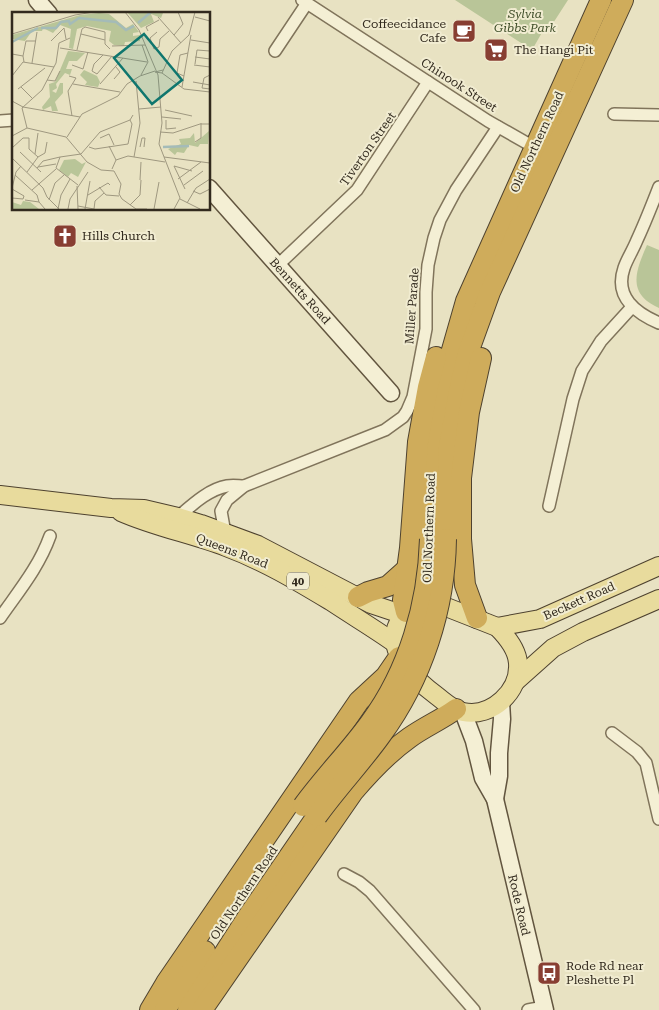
<svg xmlns="http://www.w3.org/2000/svg" width="659" height="1010" viewBox="0 0 659 1010" font-family="'Roboto Serif',serif">
<rect width="100%" height="100%" fill="#e8e2c2"/>
<g fill="#b9c598">
<path d="M455,0H568L548,31L544,29L532,50Z"/>
<path d="M647,245L659,250V308C626,294 636,270 647,245Z"/>
</g>
<g fill="none" stroke-linecap="round" stroke-linejoin="round">
<g stroke="#80745b" stroke-width="14">
<g id="street">
<path d="M302,0L488,121L539,150"/>
<path d="M275,51L307,3"/>
<path d="M614,114L659,115"/>
<path d="M0,121L14,120"/>
<path d="M659,187C652,205 645,223 637,240C633,250 627,259 624,268C614,297 636,313 659,323"/>
<path d="M278,265L357,190L428,82"/>
<path d="M549,506L573,399L582,371L601,341L632,307"/>
<path d="M178,517C192,505 209,489 227,486C233,485 239,486 244,486"/>
<path d="M225,533L221,511L227,500L244,486L385,430L403,417L407,411L413,397L426,329V292L428,265L434,238L440,220L456,190L498,127"/>
<path d="M0,618C18,592 39,567 50,536"/>
<path d="M612,733L637,752L646,763L659,819"/>
<path d="M344,874L359,882L370,891L474,1010"/>
<path d="M528,1010L544,1007"/>
</g>
</g>
<g stroke="#62553f" stroke-width="19">
<g id="secondary">
<path d="M37,0L49,14"/>
<path d="M209,188L391,393"/>
<path d="M463,712L474,741L483,778L495,799L545,1010"/>
<path d="M495,799L499,776V753L502,719L501,702"/>
</g>
</g>
<g stroke="#4e422f" stroke-width="20">
<g id="primary">
<path d="M0,495L111,508L144,509L178,517L201,524L258,545L371,604L404,615"/>
<path d="M121,512C155,527 192,534 226,547C264,561 297,581 332,602C353,616 375,629 396,644"/>
<path d="M436,603L497,627C507,637 517,649 518,663C520,691 492,718 463,712C453,710 445,702 437,696C414,679 380,648 402,617C410,606 422,603 436,603Z"/>
<path d="M497,627L540,619L659,566"/>
<path d="M516,681L553,648L583,632L659,599"/>
</g>
</g>
<g stroke="#4e422f" stroke-width="22">
<g id="highway">
<path d="M430,539L431,468L434,442L444,378L466,301L601,0"/>
<path d="M446,539L449,446L461,381L469,350L490,292L623,0"/>
<path d="M358,597L368,592L388,586L407,569"/>
<path d="M406,612L403,600L410,548L418,442L428,387L436,357"/>
<path d="M477,618L465,585L461,539V478L469,412L481,358"/>
<path d="M150,1010L166,983L359,701L386,676L399,657"/>
<path d="M165,1010L205,951"/>
<path d="M188,1010L249,915L317,816"/>
<path d="M202,1010L353,792C370,772 388,753 409,738C424,727 441,720 456,709"/>
</g>
</g>
<use href="#street" stroke="#f4efd4" stroke-width="11"/>
<use href="#secondary" stroke="#f4efd4" stroke-width="16"/>
<use href="#primary" stroke="#e8db9d" stroke-width="18"/>
<use href="#highway" stroke="#cfac5b" stroke-width="20"/>
<g stroke="#4e422f" stroke-width="22" stroke-linecap="butt">
<g id="highway-bridge">
<path d="M303,806C324,777 349,752 370,723C409,670 428,604 430,539"/>
<path d="M317,816C337,788 361,763 381,735C422,679 445,609 446,539"/>
</g>
</g>
<use href="#highway-bridge" stroke="#cfac5b" stroke-width="20"/>
</g>
<defs>
<g id="cafe-square" transform="scale(1.25)"><rect x="-9" y="-9" width="18" height="18" rx="4" fill="#883e32" stroke="#f1ecd1"/><path d="M-5.5-4.5H6V0H3Q3 3.5 0 3.5H-2.5Q-5.5 3.5-5.5 0ZM3-3.2v2h1.7v-2ZM-6 4.5H4V6H-6Z" fill="#fff"/></g>
<g id="supermarket-square" transform="scale(1.25)"><rect x="-9" y="-9" width="18" height="18" rx="4" fill="#883e32" stroke="#f1ecd1"/><path d="M-6-5.5h2.5l.6 2H6L4.5 2H-2.5L-4.4-4H-6ZM-1.5 3.2a1.3 1.3 0 1 0 .1 0ZM3 3.2a1.3 1.3 0 1 0 .1 0Z" fill="#fff"/></g>
<g id="church-square" transform="scale(1.25)"><rect x="-9" y="-9" width="18" height="18" rx="4" fill="#883e32" stroke="#f1ecd1"/><path d="M-1.2-6h2.4v3.5h3.3v2.4h-3.3V6h-2.4V-.1h-3.3v-2.4h3.3Z" fill="#fff"/></g>
<g id="bus-square" transform="scale(1.25)"><rect x="-9" y="-9" width="18" height="18" rx="4" fill="#883e32" stroke="#f1ecd1"/><path d="M-5-6H5V4H4V6H2V4H-2V6H-4V4H-5ZM-3.5-4V0h7V-4ZM-3.5 1.2v1.5H-2V1.2ZM2 1.2v1.5H3.5V1.2Z" fill="#fff"/></g>
</defs>
<g fill-rule="evenodd">
<use href="#cafe-square" x="464" y="31"/>
<use href="#supermarket-square" x="496" y="50"/>
<use href="#church-square" x="65" y="236"/>
<use href="#bus-square" x="549" y="973"/>
</g>
<g text-anchor="middle" stroke-width="4" stroke-linejoin="round" paint-order="stroke">
<rect fill="#f1ecd1" stroke="#6b6454" stroke-width="1" x="287" y="572.5" width="22" height="17" rx="4"/>
<g font-size="11" font-weight="bold" fill="#322a1e">
<text x="298" y="585">40</text>
</g>
<g font-size="12" font-style="italic" fill="#3d4c27" stroke="#f1ecd1">
<text x="525" y="18">Sylvia<tspan x="525" dy="14">Gibbs Park</tspan></text>
</g>
<g font-size="12" fill="#322a1e" stroke="#f1ecd1" text-anchor="start">
<text x="446" y="28" text-anchor="end">Coffeecidance<tspan x="446" dy="14">Cafe</tspan></text>
<text x="514" y="54">The Hangi Pit</text>
<text x="82" y="240">Hills Church</text>
<text x="566" y="970">Rode Rd near<tspan x="566" dy="14">Pleshette Pl</tspan></text>
</g>
<g font-size="12" fill="#322a1e" stroke="#f1ecd1">
<text transform="translate(459 85) rotate(33)" y="4">Chinook Street</text>
<text transform="translate(537 142) rotate(-65)" y="4">Old Northern Road</text>
<text transform="translate(368 149) rotate(-55)" y="4">Tiverton Street</text>
<text transform="translate(300 291) rotate(48)" y="4">Bennetts Road</text>
<text transform="translate(412 306) rotate(-86)" y="4">Miller Parade</text>
<text transform="translate(429 528) rotate(-88)" y="4">Old Northern Road</text>
<text transform="translate(232 551) rotate(21)" y="4">Queens Road</text>
<text transform="translate(579 601) rotate(-24)" y="4">Beckett Road</text>
<text transform="translate(244 893) rotate(-56)" y="4">Old Northern Road</text>
<text transform="translate(519 905) rotate(77)" y="4">Rode Road</text>
</g>
</g>
<g transform="translate(12 12)">
<rect width="198" height="198" fill="#e8e2c2"/>
<path d="M115,0L151,1L149,6L139,2L142,10L129,16ZM87,1L97,2L114,16L121,12L127,20L121,21V24L128,23V29L113,30L112,34L102,33L97,29L99,19L75,14L65,17L61,37L57,36L59,17L48,13L41,21L31,16L30,19H20L13,29L0,27V23L68,3ZM56,39L73,41L65,49H57L54,57H60L58,63L53,61L44,72L45,76L40,79L44,81L48,71H51V81L43,90L46,99H40L39,94L31,98L30,95L38,85L37,72L43,70ZM72,58L85,64L88,70L86,75L73,73L75,70L68,63ZM197,119L196,132H188L186,135L177,133L172,141L165,140L163,143L156,137L169,132L167,127L178,126L182,121L183,131ZM63,147L70,152L74,150L66,165L59,161L56,165L47,158L52,148ZM11,189L18,190L27,197H0V190L9,193Z" fill="#b9c598"/>
<path fill="none" stroke="#a4bbb8" stroke-width="2.5" d="M126,11L139,0M29,16H44L49,10L57,9L58,12L67,6L104,10L114,18L122,14M0,30L26,16M151,135L177,134"/>
<path fill="none" stroke="#9f9880" stroke-width="1" d="M113,0L127,18L146,63L150,111L147,132L168,186L162,197M146,5L169,31M183,5L198,9M136,19L134,15L147,8M145,20L138,26L142,37L147,35L148,27L157,19M0,22L63,3L82,0M69,22L93,28M162,23L171,12L166,0M179,28L198,31M39,29L52,16L54,27M100,34L133,33M48,36L135,50M65,38L70,17L73,15L93,20V32L98,37M0,42L11,44L12,50M91,43L82,52L80,59L85,62L100,44M11,44L14,29H24M183,45L198,47M20,51L25,20M183,52L185,38L198,39M60,53L71,57L76,40M182,53L198,55M151,58L143,60L150,61L160,39L177,23L183,0M150,61L172,77L198,80M129,63L136,50L130,33M198,63L192,66L190,76L198,77M0,64L11,50L42,55M57,64L64,66L56,79L60,104M172,64L165,61L168,43L176,41M102,67L108,60L104,55M35,68L43,69L48,59M181,70L198,73M61,72L108,80M88,72L111,46M9,75L20,86M170,75L179,23M6,77L33,56M0,89L11,95L68,105M127,97L149,95M153,98L180,104M150,105L169,107M154,108V117L164,116M15,116L10,96L30,78L44,51L47,31L58,26M148,120L161,121L188,112H198M0,124L15,116L54,125L75,150L89,158L102,159L109,172L107,182L110,187L124,197H135M55,125L70,102L106,84L115,72L128,64L143,59M88,126L97,122L102,133M183,130L189,126V111M97,134L104,148M77,135L83,137L116,132L120,112L118,108M128,135L130,126H133L132,135M0,136L11,126H17V137L26,145L15,160M8,140L29,160M23,142L26,121M69,142L88,120L118,108L121,103M26,145L33,141L35,130M122,145L128,111L124,69M152,145L198,151M0,146L31,176L35,185L47,197M26,155L44,152M25,156L31,149L48,145M100,157L104,148L116,144L153,150M3,163L25,183L27,190M166,167L189,150M128,168L129,150M66,173L44,156L48,145L69,142M172,173L191,159M65,174L66,197M87,175L94,183L107,184M0,176L4,160L9,154M0,177L12,184L11,187L0,186M173,177L162,154L180,159M20,178L44,157M181,179L188,182L198,177M76,183L96,171L98,173M168,187L188,197M13,188L27,190L33,197M37,188L43,171L52,163M175,191L184,176L198,167M118,193L128,183L129,168M66,194L82,197M46,197L49,183L58,167M56,197L58,187L76,160M73,197L78,169M82,197L83,189L92,181M142,197L147,170"/>
<path fill="#0f766e" fill-opacity="0.15" stroke="#0f766e" stroke-width="2.5" d="M132,22L170,68L140,92L102,46Z"/>
<rect width="198" height="198" fill="none" stroke="#322a1e" stroke-width="2.5"/>
</g>
</svg>
